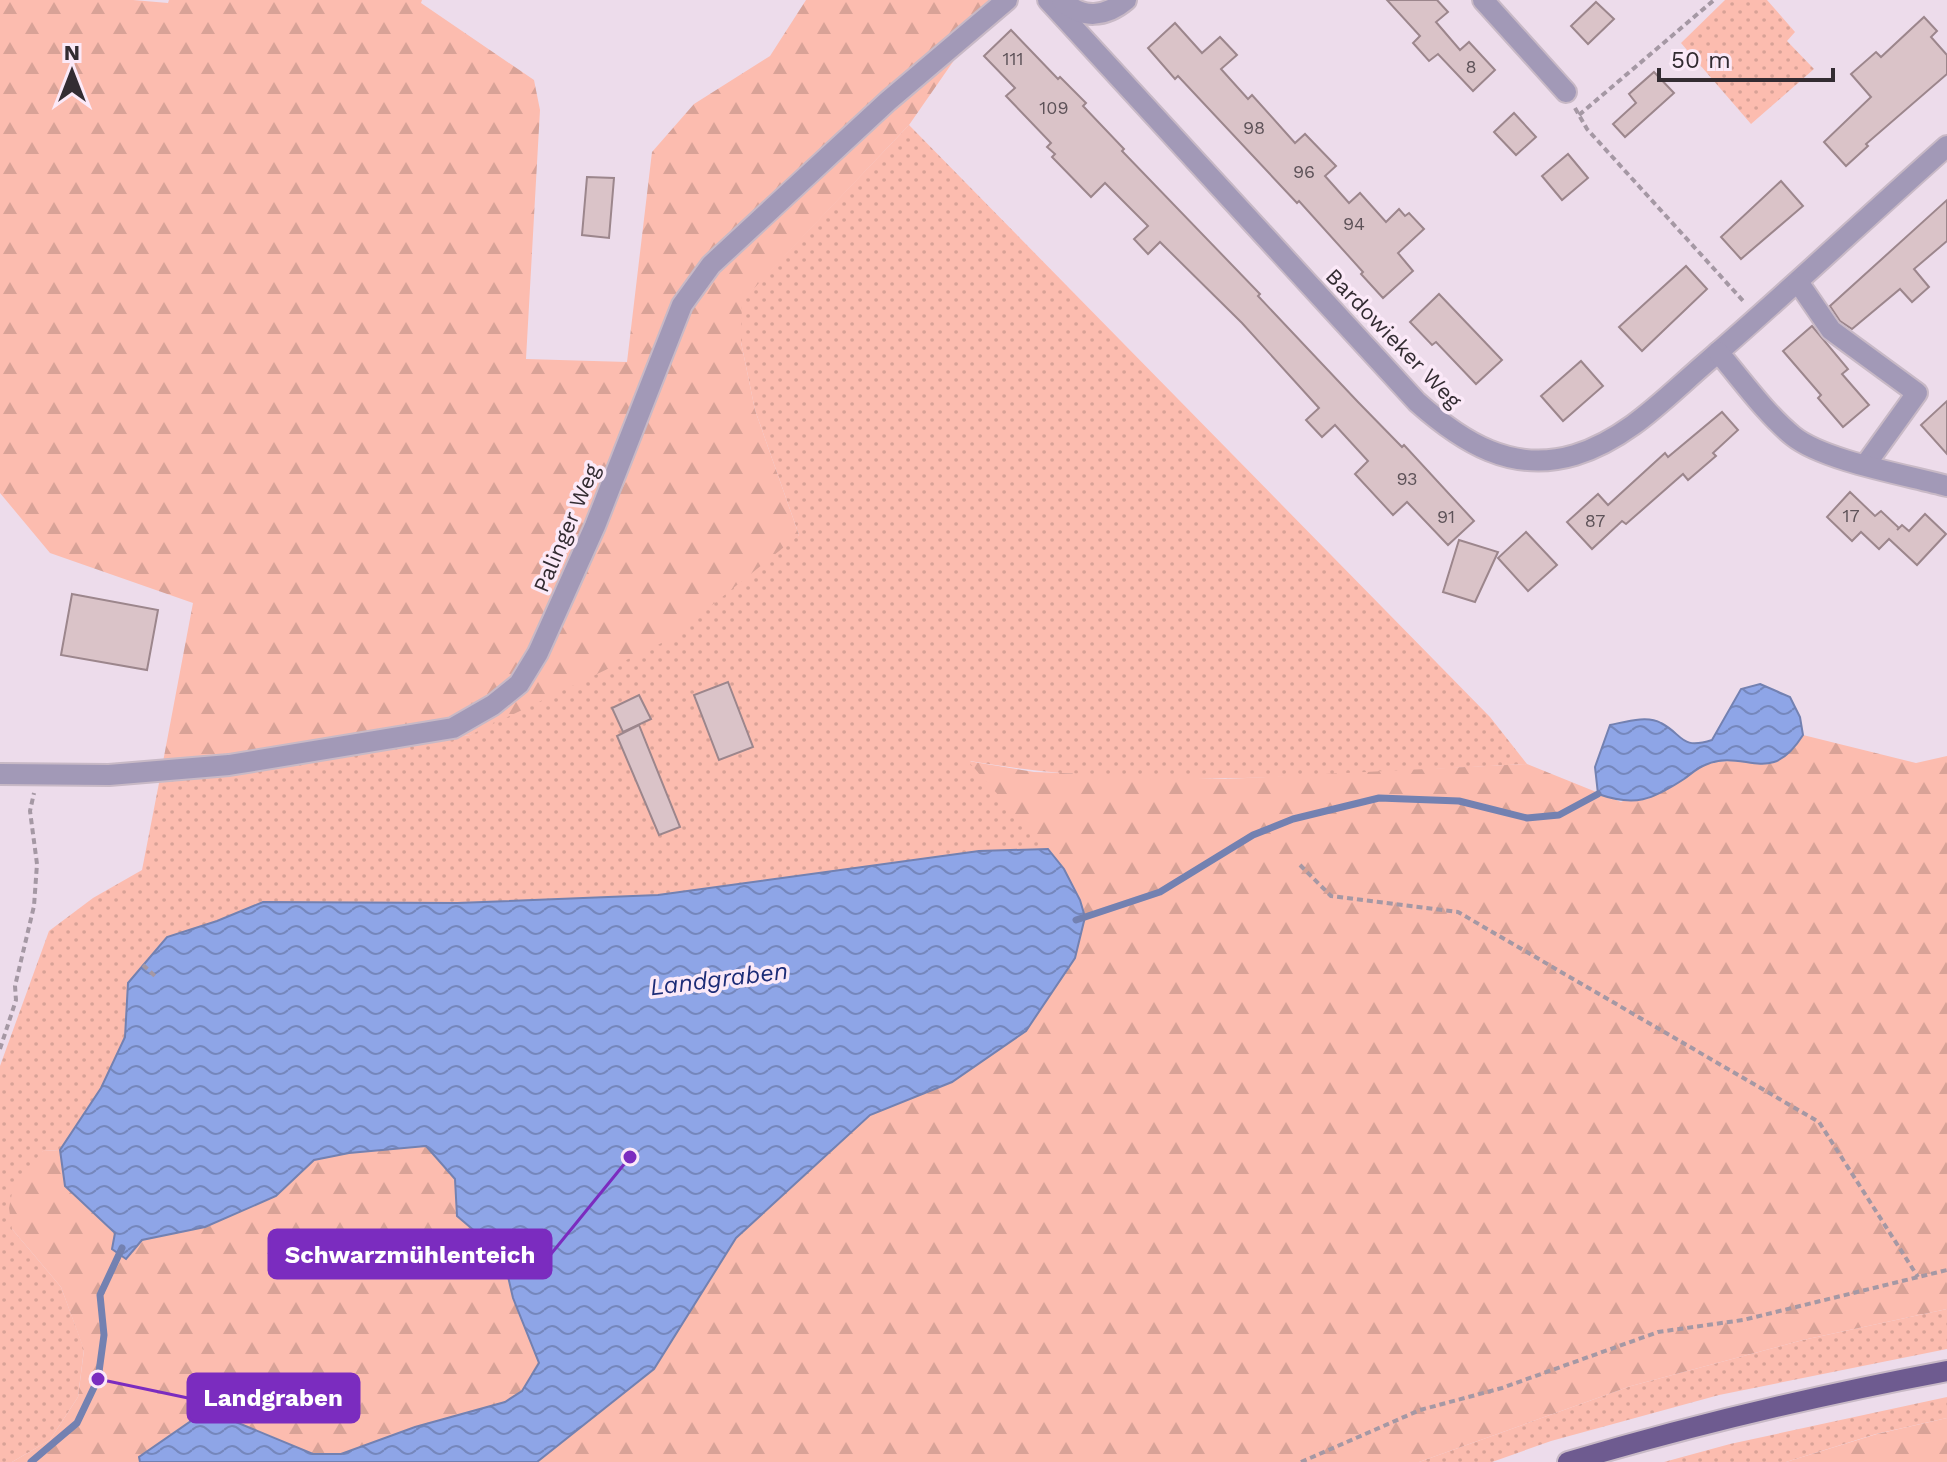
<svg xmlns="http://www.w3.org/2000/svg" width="1947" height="1462" viewBox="0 0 1947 1462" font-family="'Work Sans',sans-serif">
<defs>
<pattern id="green-dots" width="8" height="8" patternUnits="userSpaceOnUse" patternTransform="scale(2)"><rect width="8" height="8" fill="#fcbcaf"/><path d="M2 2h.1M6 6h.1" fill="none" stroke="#d8a297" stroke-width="1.8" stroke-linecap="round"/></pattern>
<pattern id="forest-firs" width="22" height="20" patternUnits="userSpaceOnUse" patternTransform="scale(2)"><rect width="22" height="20" fill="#fcbcaf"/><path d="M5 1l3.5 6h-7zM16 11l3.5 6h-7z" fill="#d8a297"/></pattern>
<pattern id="water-waves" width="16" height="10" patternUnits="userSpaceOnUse" patternTransform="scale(2)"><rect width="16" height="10" fill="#8ea5e7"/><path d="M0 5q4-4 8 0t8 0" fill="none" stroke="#7587bc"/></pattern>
</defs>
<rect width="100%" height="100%" fill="#eddceb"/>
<g fill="url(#green-dots)">
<path d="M1725,0H1767L1795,32L1787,41L1814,69L1751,124L1681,43Z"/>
<path d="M909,125L1490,717L1527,764C1342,773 1153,793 970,761L1048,849L979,851L658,895L457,903L263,902L217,921L125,1036L101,1088L60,1150L43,1151L12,1229L61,1287L84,1349L78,1397L50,1440L12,1462H0V1066L49,931L93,898L142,870L159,783L470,735L799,535L755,410L741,342V301Z"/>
<path d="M1947,1309V1349L1719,1395L1551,1441L1492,1462H1419L1631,1386L1803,1340Z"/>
<path d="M1947,1397V1418L1876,1434L1786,1462H1664L1730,1444Z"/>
</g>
<g fill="url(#forest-firs)">
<path d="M0,0H133L168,3L169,0H422L421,3L534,80L540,110L526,359L627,362L652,152L694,104L770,56L806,0H996L909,125L742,301L741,342L755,410L799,535L670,639L470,735L159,783L193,603L50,553L0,493Z"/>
<path d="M1803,735L1916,763L1947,756V1309L1803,1340L1631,1386L1419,1462H537L654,1369L736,1238L870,1115L952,1082L1026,1031L1075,958L1085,917L1064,869L968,761L1034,772L1225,779L1527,764L1621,802C1649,789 1678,771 1708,764C1751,752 1773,783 1803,735Z"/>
<path d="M426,1146L455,1179L457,1216L503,1255L513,1298L539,1363L522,1391L506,1402L415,1427L341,1454H313L264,1433L139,1457L140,1462H12L50,1440L78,1397L84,1350L61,1287L12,1229L9,1208L14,1183L43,1151L60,1150L65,1186L115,1234L142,1240L205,1227L276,1196L314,1160L349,1153Z"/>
<path d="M1947,1418V1462H1786L1877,1434Z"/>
</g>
<g fill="url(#water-waves)" stroke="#7381b1" stroke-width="2">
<path d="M1760,684L1790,697L1800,717L1803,735C1769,789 1745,747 1705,765C1697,768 1691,774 1684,779C1652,800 1635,807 1598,794L1595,767L1610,725C1625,722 1647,715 1661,723C1684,735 1680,750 1712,740L1741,689Z"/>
<path d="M1048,849L1064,869L1080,900L1085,917L1075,958L1026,1031L952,1082L870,1115L736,1238L654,1369L537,1462H140L139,1457L207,1410L313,1454H341L415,1427L505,1402L522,1391L539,1363L513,1298L503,1255L457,1216L455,1179L426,1146L349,1153L314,1160L276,1196L205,1227L142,1240L126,1259L112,1249L115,1233L65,1186L60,1150L101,1088L125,1037L128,983L167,937L217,921L263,902L457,903L658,895L979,851Z"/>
</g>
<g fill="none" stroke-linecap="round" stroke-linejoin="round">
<g stroke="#7381b1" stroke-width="7">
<path d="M1076,920L1160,892L1253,835L1293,819L1379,798L1459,801L1527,818L1559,815L1598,794"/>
<path d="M31,1462L77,1423L98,1379L104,1335L100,1295L122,1248"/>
</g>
</g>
<g fill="#dac3c8" stroke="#9c868c" stroke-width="2">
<path d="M1387,0H1437L1448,12L1436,22L1460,50L1469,42L1495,70L1473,91L1438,54L1429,61L1413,43L1420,36Z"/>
<path d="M1596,2L1614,19L1588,44L1571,26Z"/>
<path d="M1924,17L1937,31L1931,37L1947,55V74L1866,144L1868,146L1846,166L1824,142L1871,97L1851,74L1876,52L1881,57Z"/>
<path d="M1175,23L1202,53L1220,37L1237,55L1221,69L1248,99L1252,95L1295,143L1305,134L1336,166L1325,176L1349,203L1360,193L1386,222L1399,209L1405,216L1409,213L1424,229L1398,253L1413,271L1383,298L1361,274L1363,272L1299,201L1297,203L1178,76L1175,79L1148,48Z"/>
<path d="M1011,30L1058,79L1060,77L1086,103L1083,106L1124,149L1122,151L1260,294L1258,296L1358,402L1402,447L1404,445L1474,521L1448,545L1407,502L1393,515L1355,474L1368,461L1335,425L1322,437L1306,420L1319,408L1242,323L1160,242L1148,254L1134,239L1148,226L1105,183L1091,197L1052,157L1055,154L1047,147L1051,143L1006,96L1015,88L984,56Z"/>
<path d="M1654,72L1674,93L1625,137L1613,124L1636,103L1629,94Z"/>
<path d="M1514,113L1536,137L1516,155L1494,132Z"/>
<path d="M1568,154L1588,178L1562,200L1542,176Z"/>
<path d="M587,177L614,178L609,238L582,235Z"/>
<path d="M1781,181L1803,206L1741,259L1721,237Z"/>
<path d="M1947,200V241L1914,269L1929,287L1912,302L1900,289L1852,329L1840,321L1830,306Z"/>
<path d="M1686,266L1707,289L1642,351L1619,327Z"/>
<path d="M1439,294L1502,360L1476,384L1436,342L1432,345L1410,322Z"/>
<path d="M1812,326L1848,369L1842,374L1869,405L1843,427L1818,398L1821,395L1783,351Z"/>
<path d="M1581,361L1603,386L1563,421L1541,396Z"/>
<path d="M1947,401V454L1921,425Z"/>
<path d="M1722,412L1738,430L1713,453L1716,456L1688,480L1683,474L1626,524L1622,521L1592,549L1567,522L1598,494L1608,505L1665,453L1668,457Z"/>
<path d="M1850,492L1875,516L1881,511L1899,528L1897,530L1902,525L1909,531L1925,514L1946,534L1917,565L1889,539L1879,549L1861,532L1852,541L1827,517Z"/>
<path d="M1526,532L1557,565L1528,591L1498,558Z"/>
<path d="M1459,540L1498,552L1475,602L1443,592Z"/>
<path d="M72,594L158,610L147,670L61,655Z"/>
<path d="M728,682L753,747L719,760L694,695Z"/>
<path d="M639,695L651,719L623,732L612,708Z"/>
<path d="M639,725L680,827L659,835L617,736Z"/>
</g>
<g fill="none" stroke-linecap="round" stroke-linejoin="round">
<g stroke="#c8b9c6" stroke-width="24">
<g id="minor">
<path d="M1048,0L1417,402C1462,442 1512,474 1575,455C1628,439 1667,396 1708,361C1789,291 1867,217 1947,146"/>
<path d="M1062,0C1082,20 1106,17 1126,0"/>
<path d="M1483,0L1566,92"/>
<path d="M1798,282L1831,330L1917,393L1866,464"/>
<path d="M1718,352C1742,380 1765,413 1793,436C1824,461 1907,475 1947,486"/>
<path d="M0,774L109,775L229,765L453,728L493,705L519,684L538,653L595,526L682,305L711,265L888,101L1007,0"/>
</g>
</g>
<g stroke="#c8b9c6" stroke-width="24">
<path id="major" d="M1568,1462C1693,1425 1819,1395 1947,1371"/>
</g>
<g stroke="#a598a4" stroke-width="4" stroke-dasharray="6 4" stroke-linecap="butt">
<path d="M1575,108L1587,129L1745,303"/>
<path d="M1579,115L1714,0"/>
<path d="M1300,865L1331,896L1458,912L1819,1122L1918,1277"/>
<path d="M143,965L157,978"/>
<path d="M0,1049L16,1000L15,986L34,906L37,864L30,811L34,793"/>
<path d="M1301,1462L1420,1410L1502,1388L1658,1332L1743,1320L1947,1270"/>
</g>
<use href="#minor" stroke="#a299b7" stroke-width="20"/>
<use href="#major" stroke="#6e5b90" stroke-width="20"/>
</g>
<g text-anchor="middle" stroke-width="7" stroke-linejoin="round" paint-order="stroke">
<g font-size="18" fill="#5d5258">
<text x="1013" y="65">111</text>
<text x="1471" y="73">8</text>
<text x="1054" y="114">109</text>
<text x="1254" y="134">98</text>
<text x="1304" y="178">96</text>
<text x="1354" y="230">94</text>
<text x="1407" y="485">93</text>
<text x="1851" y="522">17</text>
<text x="1446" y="523">91</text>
<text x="1595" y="527">87</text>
</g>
<g font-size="22" fill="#332c32" stroke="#fbe9f8">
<text transform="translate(1394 338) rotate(46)" y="8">Bardowieker Weg</text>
<text transform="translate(566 528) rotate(-67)" y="8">Palinger Weg</text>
</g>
<g font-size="24" font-style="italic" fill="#1c2c77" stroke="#fbe9f8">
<text transform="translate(719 979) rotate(-7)" y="8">Landgraben</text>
</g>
</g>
<path fill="none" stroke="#7b2cbf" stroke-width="3" d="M630 1157L551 1254M98 1379L188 1398"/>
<g fill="#7b2cbf" stroke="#fbe9f8" stroke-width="3">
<circle cx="630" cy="1157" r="8"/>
<circle cx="98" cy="1379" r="8"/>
</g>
<g fill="#7b2cbf" stroke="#7b2cbf" stroke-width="3">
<rect x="269" y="1230" width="282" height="48" rx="8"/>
<rect x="188" y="1374" width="171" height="48" rx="8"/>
</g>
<g font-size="24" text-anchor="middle" font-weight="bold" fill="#fff">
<text x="410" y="1263">Schwarzmühlenteich</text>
<text x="273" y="1406">Landgraben</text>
</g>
<g transform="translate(72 72)" stroke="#fbe9f8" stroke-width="6" paint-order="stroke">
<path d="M0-6L14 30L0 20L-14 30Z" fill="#332c32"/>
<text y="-12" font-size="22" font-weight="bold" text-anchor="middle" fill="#332c32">N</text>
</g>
<path d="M1659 68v12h174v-12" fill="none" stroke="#332c32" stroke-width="4"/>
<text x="1671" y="68" font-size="24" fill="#332c32" stroke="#fbe9f8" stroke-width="6" paint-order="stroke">50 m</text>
</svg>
